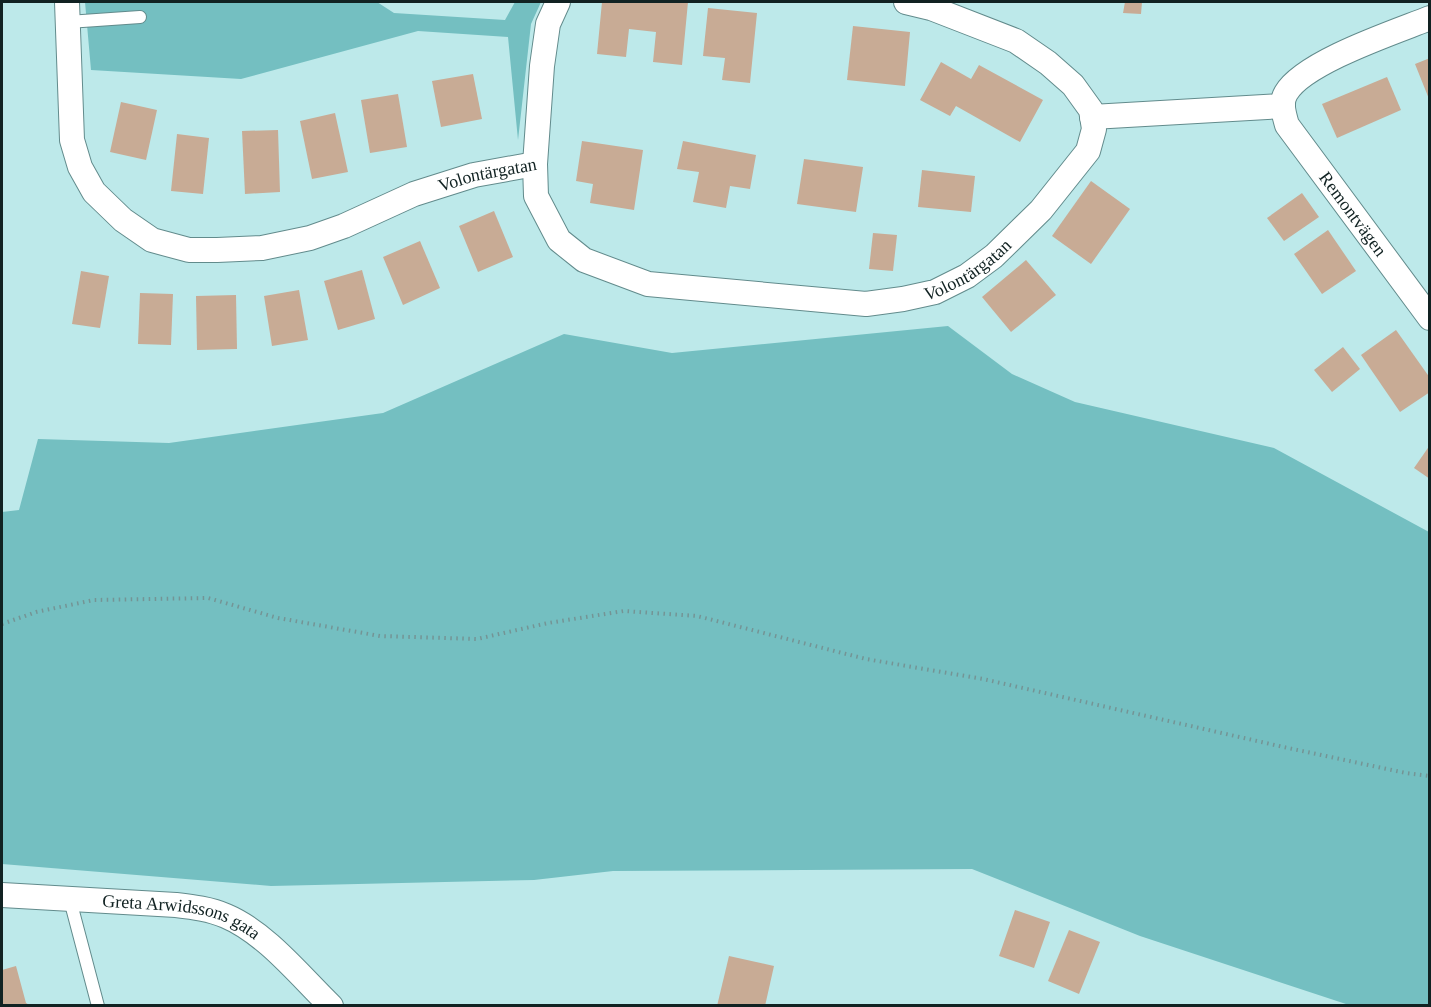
<svg xmlns="http://www.w3.org/2000/svg" width="1431" height="1007" viewBox="0 0 1431 1007" font-family="Georgia,serif">
<rect width="100%" height="100%" fill="#bde9ea"/>
<g fill="#74bfc1">
<path d="M85,2H377L394,13L505,20L515,2H541L531,24L518,140L508,37L418,31L241,79L91,70Z"/>
<path d="M948,326L1012,374L1075,402L1274,448L1429,532V1005H1349L1140,936L972,869L613,871L534,880L271,886L2,864V512L19,510L38,439L169,443L383,413L564,334L672,353Z"/>
</g>
<g fill="#c8ab95">
<path d="M602,2H688L682,65L653,62L656,32L629,29L626,57L597,54Z"/>
<path d="M1125,2H1142L1141,14L1123,13Z"/>
<path d="M708,8L757,13L750,83L722,80L725,58L703,56Z"/>
<path d="M853,26L910,32L905,86L847,80Z"/>
<path d="M1430,58V99H1429L1415,64Z"/>
<path d="M941,62L971,79L979,65L1043,100L1020,142L956,106L950,116L920,100Z"/>
<path d="M473,74L482,119L441,127L432,81Z"/>
<path d="M1387,77L1401,110L1337,138L1322,104Z"/>
<path d="M398,94L407,147L370,153L361,100Z"/>
<path d="M121,102L157,110L146,160L110,152Z"/>
<path d="M335,113L348,172L312,179L300,121Z"/>
<path d="M278,130L280,192L245,194L242,131Z"/>
<path d="M177,134L209,138L203,194L171,191Z"/>
<path d="M582,141L643,150L634,210L590,203L593,184L576,181Z"/>
<path d="M683,141L756,155L750,189L730,186L726,208L693,202L699,172L677,169Z"/>
<path d="M804,159L863,167L856,212L797,204Z"/>
<path d="M922,170L975,176L971,212L918,207Z"/>
<path d="M1091,181L1130,209L1091,264L1052,236Z"/>
<path d="M1302,193L1319,217L1284,241L1267,218Z"/>
<path d="M494,211L513,257L478,272L459,226Z"/>
<path d="M1328,230L1356,271L1322,294L1294,254Z"/>
<path d="M873,233L897,235L893,271L869,269Z"/>
<path d="M420,241L440,288L403,305L383,257Z"/>
<path d="M1026,260L1056,295L1011,332L982,297Z"/>
<path d="M362,270L375,319L338,330L324,281Z"/>
<path d="M81,271L109,276L100,328L72,324Z"/>
<path d="M299,290L308,340L272,346L264,296Z"/>
<path d="M140,293L173,294L171,345L138,344Z"/>
<path d="M236,295L237,349L197,350L196,296Z"/>
<path d="M1396,330L1430,378V392L1400,412L1361,355Z"/>
<path d="M1343,347L1360,369L1332,392L1314,370Z"/>
<path d="M1430,445V479L1414,468Z"/>
<path d="M1015,910L1050,922L1034,968L999,956Z"/>
<path d="M1069,930L1100,942L1079,994L1048,981Z"/>
<path d="M729,956L774,966L765,1006H717Z"/>
<path d="M16,966L26,1003L31,1006H2V970Z"/>
</g>
<g fill="none" stroke-linecap="round" stroke-linejoin="round">
<g stroke="#628b8c" stroke-width="14">
<g id="lane">
<path d="M68,22L140,17"/>
<path d="M70,900L98,1006"/>
</g>
</g>
<g stroke="#628b8c" stroke-width="26">
<g id="street">
<path id="s1" d="M67,2L72,140L80,167L94,192L123,220L152,240L189,250H217L262,248L310,238L344,226L414,194L474,175L535,164"/>
<path id="s2" d="M558,2L548,24L542,66L535,164L536,196L559,240L584,260L648,284L866,304L903,299L935,292L967,276L994,256L1041,210L1088,151L1094,129L1091,110L1073,85L1048,63L1016,41L931,8L906,2"/>
<path id="s3" d="M1430,18C1395,32 1304,62 1286,93C1280,103 1284,114 1287,125L1430,318"/>
<path d="M1092,117L1283,106"/>
<path id="s4" d="M2,895L176,905C193,907 210,909 226,916C266,933 300,976 331,1006"/>
</g>
</g>
<path stroke="#749495" stroke-width="4" stroke-dasharray="1.5 4.5" stroke-linecap="butt" d="M2,624L36,612L94,600L208,598L278,618L380,636L477,639L548,623L624,611L697,616L866,659L983,679L1288,748L1406,773L1430,776"/>
<use href="#lane" stroke="#fff" stroke-width="12"/>
<use href="#street" stroke="#fff" stroke-width="24"/>
</g>
<g text-anchor="middle" stroke-width="6" stroke-linejoin="round" paint-order="stroke">
<g font-size="18" fill="#122" stroke="#fff">
<text dy="6" stroke="none"><textPath href="#s1" startOffset="620">Volontärgatan</textPath></text>
<text dy="6" stroke="none"><textPath href="#s3" startOffset="308">Remontvägen</textPath></text>
<text dy="6" stroke="none"><textPath href="#s2" startOffset="675">Volontärgatan</textPath></text>
<text dy="6" stroke="none"><textPath href="#s4" startOffset="182">Greta Arwidssons gata</textPath></text>
</g>
</g>
<rect width="1431" height="1007" fill="none" stroke="#112222" stroke-width="6"/>
</svg>
